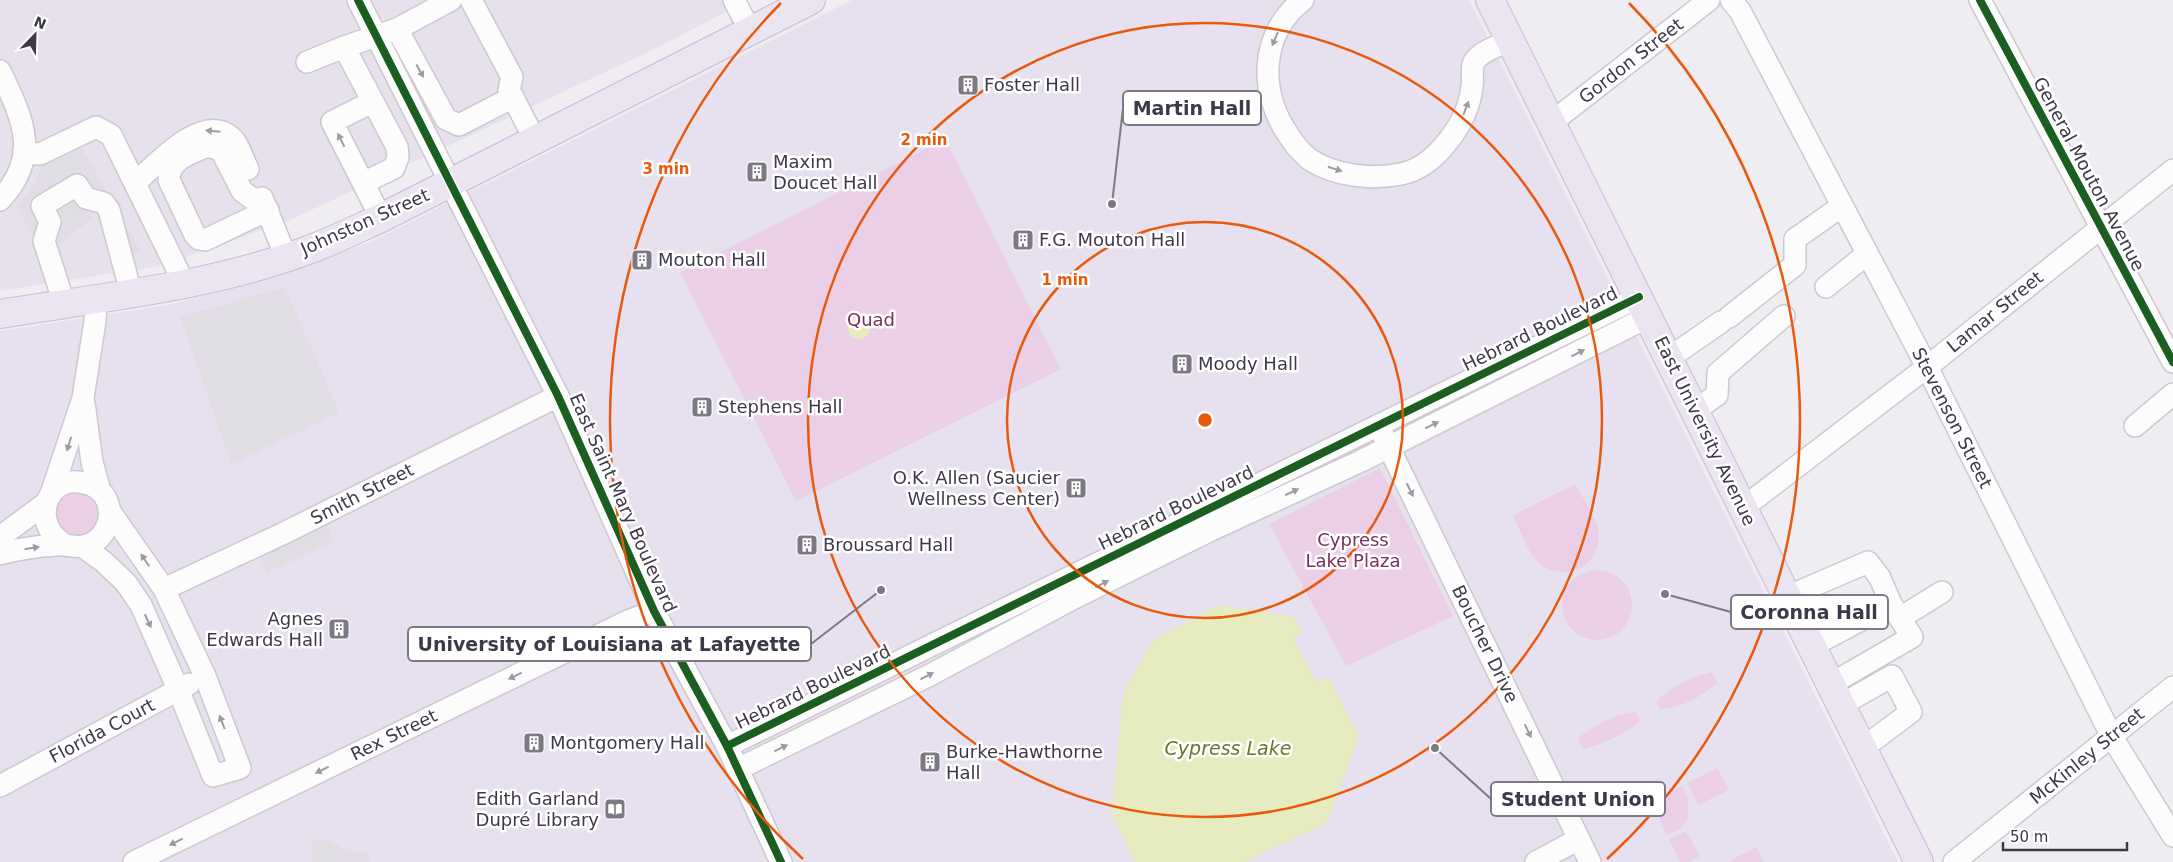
<svg xmlns="http://www.w3.org/2000/svg" width="2173" height="862" viewBox="0 0 2173 862" font-family="'DejaVu Sans',sans-serif">
<rect width="100%" height="100%" fill="#efedf2"/>
<path fill="#e6e1ec" d="M0,0H749L652,50L288,221L159,266L0,291Z"/>
<path fill="#e7e0ef" d="M852,0H1469L1898,862H0V331L168,305L264,280L368,243Z"/>
<g fill="#eacfe6">
<path d="M945,139L1061,369L796,501L680,272Z"/>
<path d="M1380,468L1453,616L1346,666L1269,524Z"/>
<path d="M1575,484C1583,499 1599,519 1599,536C1598,571 1559,584 1536,560C1526,549 1520,529 1513,515Z"/>
<path d="M79,488L100,501L101,525L82,540L59,533L52,507L55,499Z"/>
<circle cx="1597" cy="605" r="35"/>
<path d="M1712,672L1718,683C1698,698 1686,706 1661,709L1656,702C1672,685 1689,678 1712,672Z"/>
<path d="M1635,712L1640,721C1621,736 1606,743 1583,749L1578,738C1596,724 1612,715 1635,712Z"/>
<path d="M1717,768L1729,790L1698,805L1687,783Z"/>
<path d="M1682,786L1688,798V819L1679,830L1666,835L1660,819L1669,791Z"/>
<path d="M1686,831L1700,856L1688,862H1680L1669,839Z"/>
<path d="M1756,847L1764,862H1728Z"/>
</g>
<g fill="#e0dee4">
<path d="M82,148L141,252L115,263L105,213L89,206L87,210L92,218L55,248H39L17,206L33,187L42,165Z"/>
<path d="M285,287L339,412L232,465L180,317Z"/>
<path d="M325,521L334,541L267,573L258,552Z"/>
<path d="M312,840H328L349,852H369V862H312Z"/>
</g>
<g fill="#e6ecc0">
<circle cx="859" cy="328" r="11"/>
<path d="M1219,605L1294,617L1302,633L1293,638L1316,682L1328,676L1359,736L1327,823L1244,862H1135L1112,815L1123,693L1152,641Z"/>
</g>
<g fill="none" stroke-linecap="round" stroke-linejoin="round">
<g stroke="#cbc9ce" stroke-width="24">
<g id="minor">
<path d="M358,0L558,396L654,611L727,746L781,862"/>
<path d="M471,0L512,77L509,90L535,140"/>
<path d="M734,0L750,31"/>
<path d="M1303,0C1259,34 1259,93 1289,136C1294,144 1302,153 1309,159C1334,176 1372,180 1401,174C1436,167 1468,122 1472,87C1474,77 1469,66 1477,58C1484,50 1501,45 1510,40"/>
<path d="M1731,0L1740,11L1927,367L2112,737L2173,836"/>
<path d="M1980,0L2173,362"/>
<path d="M397,29L446,119L459,125L513,97"/>
<path d="M307,62L344,47"/>
<path d="M0,71C22,117 42,156 0,200"/>
<path d="M372,102L332,122L381,218"/>
<path d="M1552,122L1709,0"/>
<path d="M207,146L221,150L242,191L268,210L205,240L199,239L195,235L169,180C169,159 190,154 207,146Z"/>
<path d="M25,153L40,154L96,127L111,135L184,283"/>
<path d="M135,183C156,165 203,111 232,138C239,144 243,160 248,169"/>
<path d="M363,183L394,168L398,157L397,147L344,47L397,29L451,0"/>
<path d="M262,198L286,257"/>
<path d="M1826,287L1867,254"/>
<path d="M64,303L44,241L50,222L42,206L77,185L86,198L104,203L109,210L131,293"/>
<path d="M1729,317L1795,265V239L1842,206"/>
<path d="M1669,358L1721,322"/>
<path d="M84,403L92,462L100,491"/>
<path d="M1695,410L1717,395L1718,373L1784,316"/>
<path d="M2135,426L2173,394"/>
<path d="M1383,435L1590,862"/>
<path d="M51,494L83,398L95,321L96,298"/>
<path d="M1744,507L1927,367L2173,170"/>
<path d="M0,537L46,503"/>
<path d="M82,546L104,562L126,583L141,605L178,689L213,776L240,768L205,676L164,589L109,510"/>
<path d="M0,554C18,549 38,546 57,545C66,544 74,548 84,546C103,542 115,520 107,501C103,491 94,485 84,483C47,473 29,523 64,544"/>
<path d="M164,589L282,534L558,396"/>
<path d="M1787,597L1868,562L1880,578L1891,604L1912,637L1831,684"/>
<path d="M1900,618L1942,592"/>
<path d="M1812,646L1891,604"/>
<path d="M1841,705L1892,676L1911,712L1863,748"/>
<path d="M727,746L1639,297"/>
<path d="M738,769L930,675L1076,597L1211,530L1361,461L1648,317"/>
<path d="M0,786L189,684"/>
<path d="M134,862L628,621L654,611"/>
<path d="M1536,862L1579,839"/>
<path d="M1954,862L2173,687"/>
</g>
</g>
<g stroke="#c6bcd3" stroke-width="30">
<g id="major">
<path d="M1490,0L1919,862"/>
<path d="M0,314C102,297 210,287 308,250C333,241 357,229 381,218L811,0"/>
</g>
</g>
<use href="#minor" stroke="#fdfcfd" stroke-width="21"/>
<use href="#major" stroke="#ebe5f1" stroke-width="28"/>
<g stroke="#fff" stroke-width="11">
<g id="cycleway">
<path d="M358,0L558,396L654,611L727,746L781,862"/>
<path d="M1980,0L2173,362"/>
<path d="M727,746L1639,297"/>
</g>
</g>
<use href="#cycleway" stroke="#1b5e20" stroke-width="8"/>
</g>
<defs><path id="oneway-solid" d="M-6-.8H1V-3.2L6.5 0L1 3.2V.8H-6Z" transform="scale(1.25)"/></defs>
<g fill="#9e9aa2">
<use href="#oneway-solid" transform="translate(1275 39) rotate(113)"/>
<use href="#oneway-solid" transform="translate(420 71) rotate(61)"/>
<use href="#oneway-solid" transform="translate(1466 108) rotate(-69)"/>
<use href="#oneway-solid" transform="translate(213 131) rotate(-175)"/>
<use href="#oneway-solid" transform="translate(341 140) rotate(-117)"/>
<use href="#oneway-solid" transform="translate(1335 169) rotate(18)"/>
<use href="#oneway-solid" transform="translate(1578 353) rotate(-27)"/>
<use href="#oneway-solid" transform="translate(1432 425) rotate(-26)"/>
<use href="#oneway-solid" transform="translate(69 444) rotate(107)"/>
<use href="#oneway-solid" transform="translate(1410 490) rotate(64)"/>
<use href="#oneway-solid" transform="translate(1292 492) rotate(-25)"/>
<use href="#oneway-solid" transform="translate(32 548) rotate(-9)"/>
<use href="#oneway-solid" transform="translate(145 560) rotate(-124)"/>
<use href="#oneway-solid" transform="translate(1102 584) rotate(-27)"/>
<use href="#oneway-solid" transform="translate(148 621) rotate(64)"/>
<use href="#oneway-solid" transform="translate(515 676) rotate(154)"/>
<use href="#oneway-solid" transform="translate(927 676) rotate(-27)"/>
<use href="#oneway-solid" transform="translate(222 722) rotate(-111)"/>
<use href="#oneway-solid" transform="translate(1528 731) rotate(64)"/>
<use href="#oneway-solid" transform="translate(781 748) rotate(-26)"/>
<use href="#oneway-solid" transform="translate(322 770) rotate(154)"/>
<use href="#oneway-solid" transform="translate(176 842) rotate(154)"/>
</g>
<g fill="none" stroke="#e8590c" stroke-width="2.5">
<circle cx="1205" cy="420" r="198"/>
<circle cx="1205" cy="420" r="397"/>
<path d="M803 859A595 595 0 0 1 781 3M1629 3A595 595 0 0 1 1607 859"/>
</g>
<defs>
<g id="building-square" transform="scale(1.125)"><rect x="-9" y="-9" width="18" height="18" rx="4" fill="#7c7884" stroke="#fff"/><path d="M-4-6H4V6H1V3H-1V6H-4ZM-2.5-4.3h1.7v1.8h-1.7ZM.8-4.3h1.7v1.8H.8ZM-2.5-1h1.7V.8h-1.7ZM.8-1h1.7V.8H.8Z" fill="#fff"/></g>
<g id="library-square" transform="scale(1.125)"><rect x="-9" y="-9" width="18" height="18" rx="4" fill="#7c7884" stroke="#fff"/><path d="M-6-4Q-3-5.5-.7-3.5V5Q-3 3-6 4ZM6-4Q3-5.5 .7-3.5V5Q3 3 6 4Z" fill="#fff"/></g>
</defs>
<g fill-rule="evenodd">
<use href="#building-square" x="968" y="85"/>
<use href="#building-square" x="757" y="172"/>
<use href="#building-square" x="1023" y="240"/>
<use href="#building-square" x="642" y="260"/>
<use href="#building-square" x="1182" y="364"/>
<use href="#building-square" x="702" y="407"/>
<use href="#building-square" x="1076" y="488"/>
<use href="#building-square" x="807" y="545"/>
<use href="#building-square" x="339" y="629"/>
<use href="#building-square" x="534" y="743"/>
<use href="#building-square" x="930" y="762"/>
<use href="#library-square" x="615" y="809"/>
</g>
<g text-anchor="middle" stroke-width="5" stroke-linejoin="round" paint-order="stroke">
<g font-size="18" fill="#3e3948" stroke="#fff">
<text transform="translate(1631 61) rotate(-38)" y="6">Gordon Street</text>
<text transform="translate(2089 174) rotate(62)" y="6">General Mouton Avenue</text>
<text transform="translate(365 222) rotate(-24)" y="6">Johnston Street</text>
<text transform="translate(1995 312) rotate(-39)" y="6">Lamar Street</text>
<text transform="translate(1540 329) rotate(-26)" y="6">Hebrard Boulevard</text>
<text transform="translate(1952 418) rotate(63)" y="6">Stevenson Street</text>
<text transform="translate(1705 431) rotate(64)" y="6">East University Avenue</text>
<text transform="translate(362 494) rotate(-27)" y="6">Smith Street</text>
<text transform="translate(623 503) rotate(66)" y="6">East Saint Mary Boulevard</text>
<text transform="translate(1176 508) rotate(-26)" y="6">Hebrard Boulevard</text>
<text transform="translate(1485 644) rotate(64)" y="6">Boucher Drive</text>
<text transform="translate(813 687) rotate(-26)" y="6">Hebrard Boulevard</text>
<text transform="translate(102 731) rotate(-28)" y="6">Florida Court</text>
<text transform="translate(394 735) rotate(-26)" y="6">Rex Street</text>
<text transform="translate(2087 756) rotate(-39)" y="6">McKinley Street</text>
</g>
<g font-size="18" fill="#3e3948" stroke="#fff" text-anchor="start">
<text x="984" y="91">Foster Hall</text>
<text x="773" y="168">Maxim<tspan x="773" dy="21">Doucet Hall</tspan></text>
<text x="1039" y="246">F.G. Mouton Hall</text>
<text x="658" y="266">Mouton Hall</text>
<text x="1198" y="370">Moody Hall</text>
<text x="718" y="413">Stephens Hall</text>
<text x="1060" y="484" text-anchor="end">O.K. Allen (Saucier<tspan x="1060" dy="21">Wellness Center)</tspan></text>
<text x="823" y="551">Broussard Hall</text>
<text x="323" y="625" text-anchor="end">Agnes<tspan x="323" dy="21">Edwards Hall</tspan></text>
<text x="550" y="749">Montgomery Hall</text>
<text x="946" y="758">Burke-Hawthorne<tspan x="946" dy="21">Hall</tspan></text>
<text x="599" y="805" text-anchor="end">Edith Garland<tspan x="599" dy="21">Dupré Library</tspan></text>
</g>
<g font-size="18" fill="#772f5c" stroke="#fff">
<text x="871" y="326">Quad</text>
<text x="1353" y="546">Cypress<tspan x="1353" dy="21">Lake Plaza</tspan></text>
</g>
<g font-size="19" font-style="italic" fill="#69772a" stroke="#fff">
<text x="1228" y="755">Cypress Lake</text>
</g>
</g>
<circle cx="1205" cy="420" r="8" fill="#e8590c" stroke="#fff" stroke-width="2.5"/>
<g font-size="15" text-anchor="middle" font-weight="bold" fill="#e8590c" stroke="#fff" stroke-width="5" stroke-linejoin="round" paint-order="stroke">
<text x="924" y="145">2 min</text>
<text x="666" y="174">3 min</text>
<text x="1065" y="285">1 min</text>
</g>
<path fill="none" stroke="#7c7884" stroke-width="2" d="M1112 204L1123 108M1665 594L1731 612M881 590L811 644M1435 748L1491 799"/>
<g fill="#7c7884" stroke="#fff" stroke-width="2">
<circle cx="1112" cy="204" r="5"/>
<circle cx="1665" cy="594" r="5"/>
<circle cx="881" cy="590" r="5"/>
<circle cx="1435" cy="748" r="5"/>
</g>
<g fill="#fff" stroke="#7c7884" stroke-width="2">
<rect x="1123" y="91" width="138" height="34" rx="5"/>
<rect x="1731" y="595" width="157" height="34" rx="5"/>
<rect x="408" y="627" width="403" height="34" rx="5"/>
<rect x="1491" y="782" width="174" height="34" rx="5"/>
</g>
<g font-size="19" text-anchor="middle" font-weight="bold" fill="#3e3948">
<text x="1192" y="115">Martin Hall</text>
<text x="1809" y="619">Coronna Hall</text>
<text x="609" y="651">University of Louisiana at Lafayette</text>
<text x="1578" y="806">Student Union</text>
</g>
<g transform="translate(35 35) rotate(23)" stroke="#ffffff" stroke-width="4" paint-order="stroke">
<path d="M0-4L9 19L0 12L-9 19Z" fill="#3e3948"/>
<text y="-8" font-size="14" font-weight="bold" text-anchor="middle" fill="#3e3948">N</text>
</g>
<path d="M2003 842v8h124v-8" fill="none" stroke="#3e3948" stroke-width="2.5"/>
<text x="2010" y="842" font-size="15" fill="#3e3948" stroke="#ffffff" stroke-width="4" paint-order="stroke">50 m</text>
</svg>
